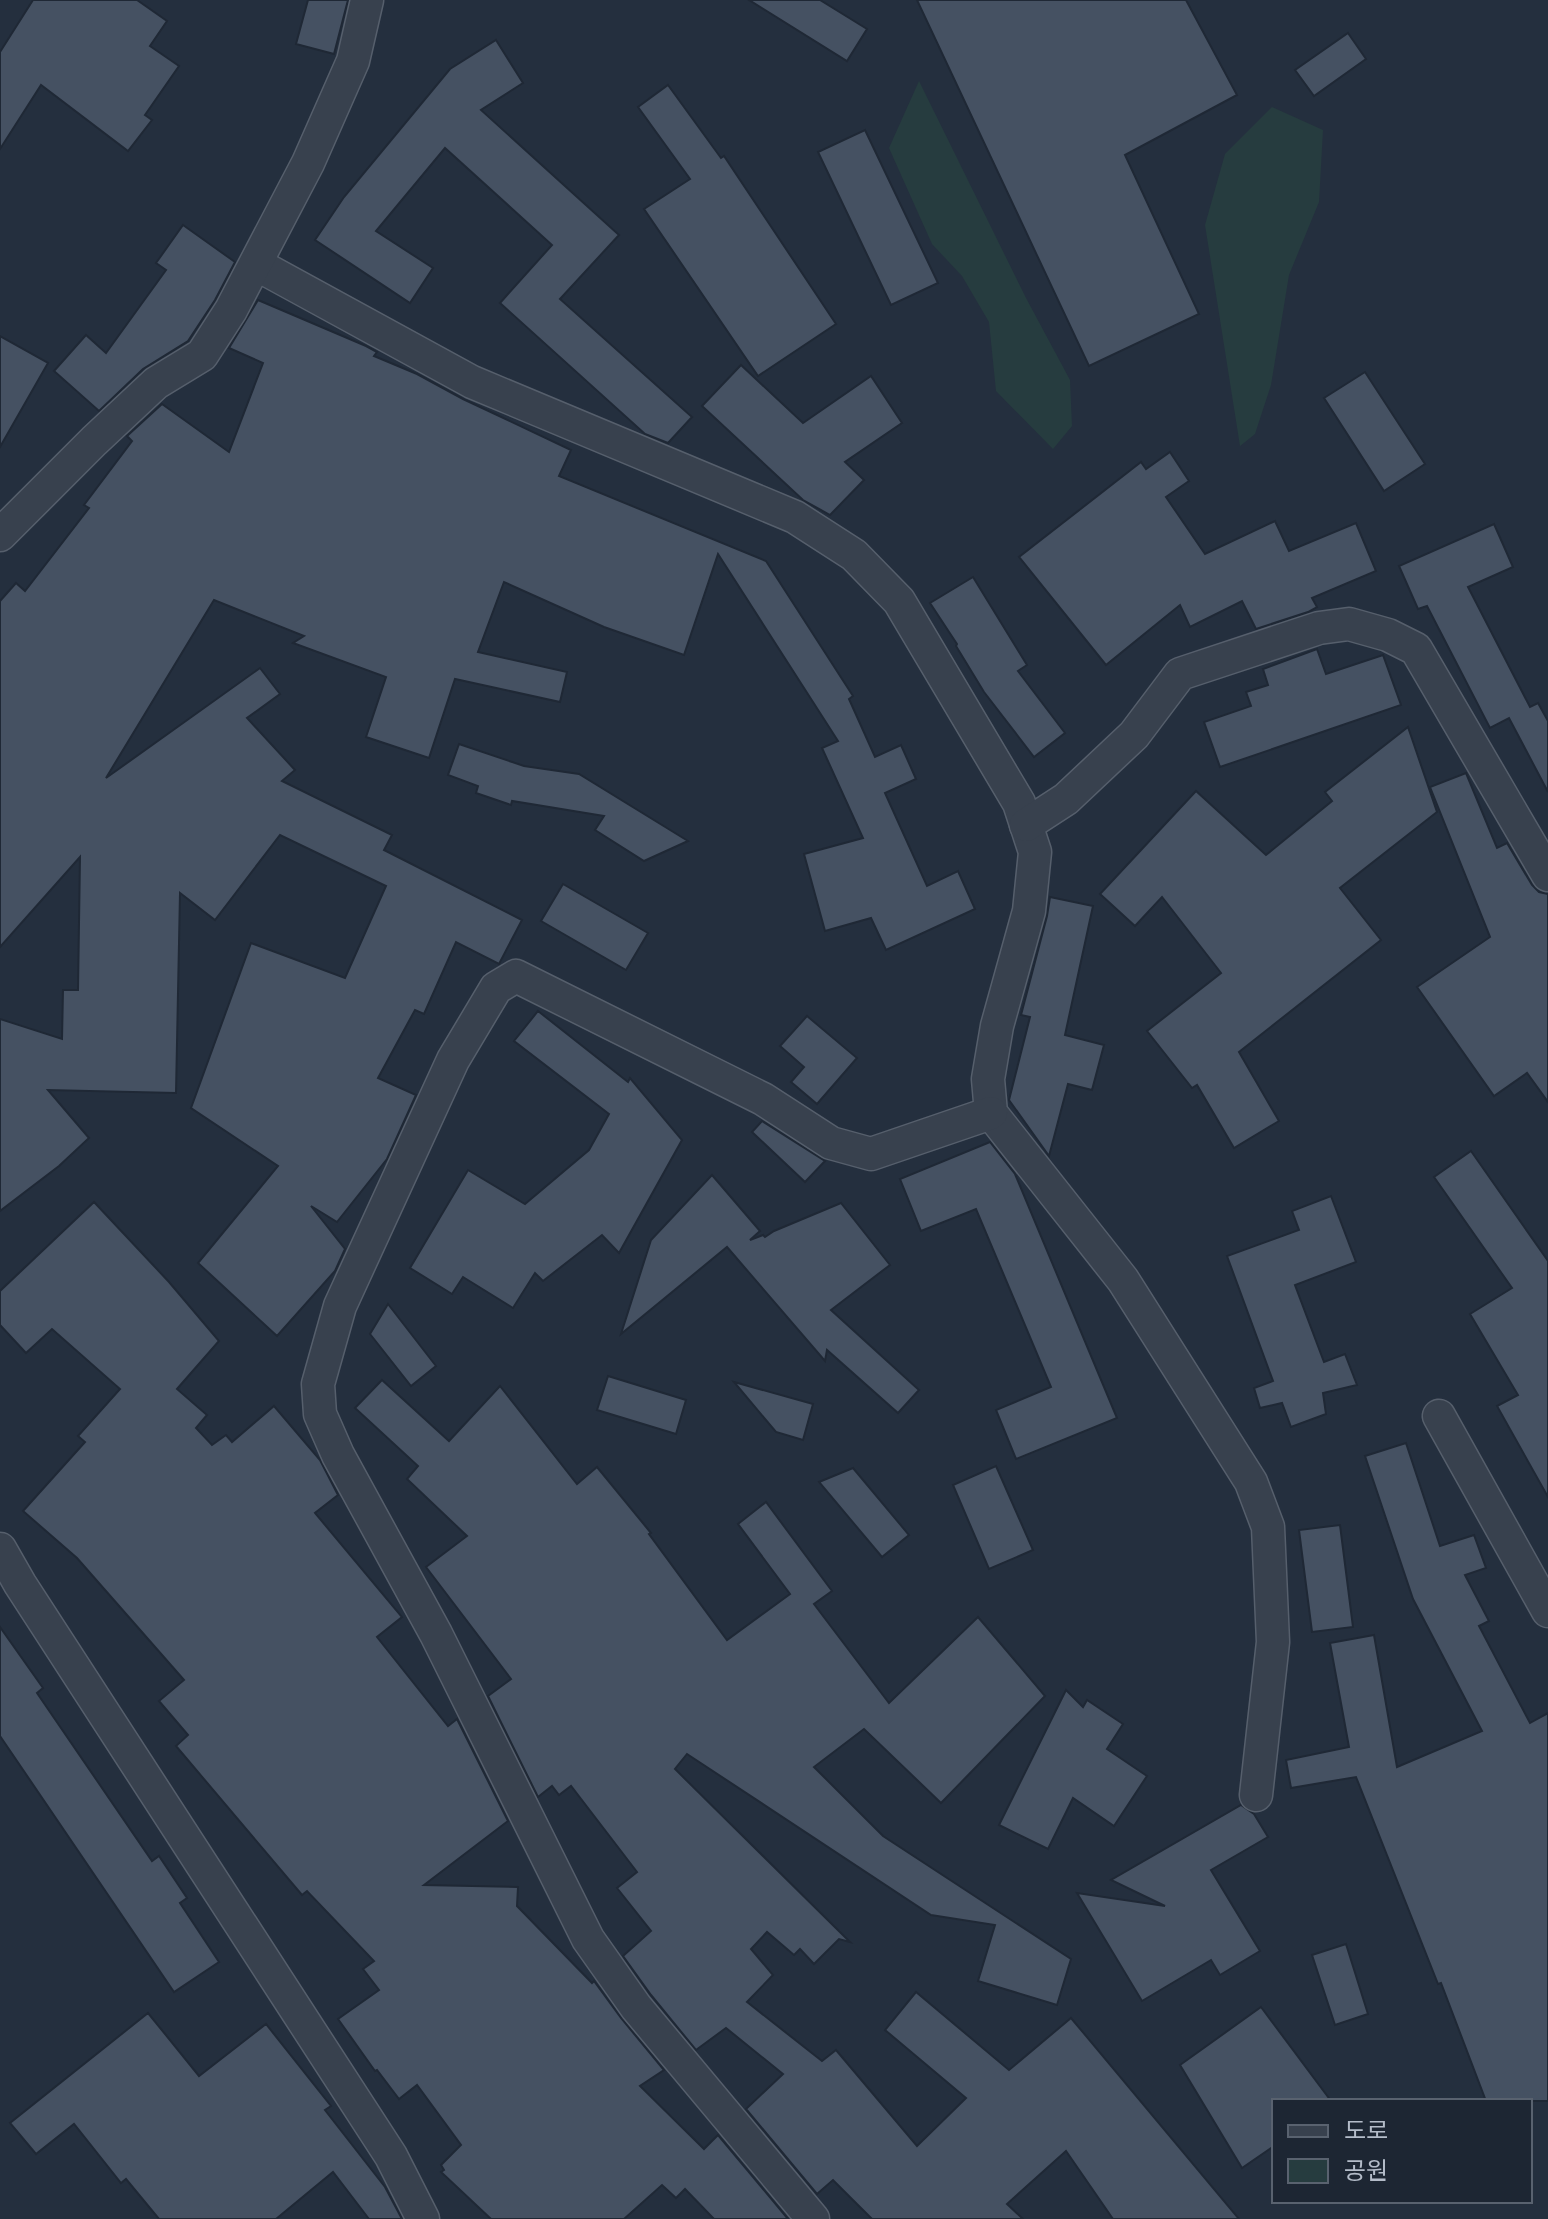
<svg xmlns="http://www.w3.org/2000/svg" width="1548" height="2219" viewBox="0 0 1548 2219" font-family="'DejaVu Sans','Noto Sans KR',sans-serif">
<rect width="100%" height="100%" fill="#242f3e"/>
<g fill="#263c3f">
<path d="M919,81L1026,298L1070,380L1072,426L1053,449L996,391L989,322L962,276L932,244L889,148Z"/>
<path d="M1272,107L1323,130L1319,202L1289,275L1271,385L1255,434L1240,446L1205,225L1225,154Z"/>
</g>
<g fill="#455162" stroke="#1f2835" stroke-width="2">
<path d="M33,0H137L167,21L150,46L179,66L145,115L152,120L128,151L41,85L0,149V52Z"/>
<path d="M308,0H348L334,54L296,44Z"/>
<path d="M749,0H820L867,29L847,61Z"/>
<path d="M917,0H1186L1237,95L1125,155L1199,314L1089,366Z"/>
<path d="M1348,33L1366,59L1314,96L1295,70Z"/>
<path d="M496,40L523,83L481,110L619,235L560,299L692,417L668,443L645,434L500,303L552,245L445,148L376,231L433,268L410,303L315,240L344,197L450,69Z"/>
<path d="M668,85L721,158L724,156L836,324L758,376L644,209L690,179L638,107Z"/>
<path d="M865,130L938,283L891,305L818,152Z"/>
<path d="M183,225L235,262L215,300L188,341L143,369L99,411L54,371L86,335L106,353L166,270L156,263Z"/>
<path d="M258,300L366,346L377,352L374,356L417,374L463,399L571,450L559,476L766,561L853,696L849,699L875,757L901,745L916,779L885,793L927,886L958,871L975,909L886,950L871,918L825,931L804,854L863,838L822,748L838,741L718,554L684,655L604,627L504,582L478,652L567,672L560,702L455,679L429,758L366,737L386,677L293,643L304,636L214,600L106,778L260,668L280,694L247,718L295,770L282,781L392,835L384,850L522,920L499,964L456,942L424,1014L415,1010L378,1078L416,1095L387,1159L337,1222L311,1206L345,1249L335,1271L277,1336L198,1263L278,1166L191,1108L251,943L345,978L386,886L280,835L215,920L180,893L176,1093L48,1090L89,1138L59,1166L0,1211V1019L62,1039L63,990H78L80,857L0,947V601L16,583L25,591L89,508L84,505L132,441L127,436L162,404L229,452L263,363L229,348Z"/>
<path d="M0,336L48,363L0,447Z"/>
<path d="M741,365L803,423L871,376L902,423L845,462L864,480L830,515L803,500L702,406Z"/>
<path d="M1365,372L1425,464L1384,491L1324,398Z"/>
<path d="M1170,452L1189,481L1166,497L1205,554L1275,521L1289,551L1356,523L1376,571L1312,598L1317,607L1308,612L1256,629L1242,601L1190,627L1180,605L1106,665L1019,557L1141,462L1146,469Z"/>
<path d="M1494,524L1513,567L1468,587L1530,707L1538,703L1548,721V792L1509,718L1490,728L1427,606L1418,609L1399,566Z"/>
<path d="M973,577L1027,665L1018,671L1065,733L1034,757L984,692L956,646L957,644L930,603Z"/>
<path d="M1317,649L1326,674L1383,655L1401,705L1220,767L1204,722L1251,706L1246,692L1268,685L1263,669Z"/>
<path d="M1408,727L1437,812L1340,888L1381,940L1239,1052L1279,1121L1234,1148L1197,1085L1192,1088L1147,1031L1221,973L1162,897L1135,926L1100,894L1196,791L1266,855L1332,801L1325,792Z"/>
<path d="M459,744L524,766L579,774L688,841L644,861L595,830L604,816L512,801L511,805L476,793L478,786L448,775Z"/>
<path d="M1466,773L1497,848L1507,843L1532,885L1539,892L1548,894V1102L1527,1073L1494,1096L1417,987L1490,937L1430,787Z"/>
<path d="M563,884L648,933L626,970L541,921Z"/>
<path d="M1050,897L1093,906L1065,1035L1104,1045L1092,1090L1068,1084L1049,1156L1009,1100L1030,1017L1021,1015L1047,916Z"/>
<path d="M538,1011L628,1082L630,1078L682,1140L619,1253L602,1235L543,1281L535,1273L513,1308L463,1277L452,1294L410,1268L468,1170L525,1204L589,1150L609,1114L514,1041Z"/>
<path d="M807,1016L857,1058L817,1104L791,1082L804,1067L780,1046Z"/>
<path d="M762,1121L825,1161L805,1182L752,1132Z"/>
<path d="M990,1142L1015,1174L1117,1418L1016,1459L996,1410L1051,1387L976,1209L921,1231L900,1179Z"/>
<path d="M1471,1151L1548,1261V1497L1497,1406L1518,1395L1470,1314L1512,1288L1434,1177Z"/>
<path d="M712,1175L760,1231L750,1240L763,1235L765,1237L774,1231L841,1203L890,1265L831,1310L919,1390L898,1413L827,1350L825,1361L727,1247L621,1334L651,1240Z"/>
<path d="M1331,1196L1356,1262L1295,1285L1324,1362L1345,1354L1357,1385L1323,1393L1326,1414L1291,1427L1282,1403L1260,1408L1254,1388L1273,1381L1227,1256L1299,1230L1292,1211Z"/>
<path d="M94,1202L169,1282L219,1341L177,1389L207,1415L196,1428L212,1445L226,1435L232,1442L274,1406L320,1460L338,1495L315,1513L402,1617L377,1637L448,1726L457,1719L508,1821L424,1885L518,1887L517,1906L592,1983L594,1981L621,2018L664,2070L640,2086L704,2149L718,2135L788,2219H714L685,2189L676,2198L662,2185L624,2219H491L441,2172L444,2170L441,2165L461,2145L417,2085L399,2099L377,2070L375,2071L338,2019L379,1990L363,1969L374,1961L307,1891L302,1895L176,1746L188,1735L159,1701L184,1680L77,1558L23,1511L85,1442L78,1436L120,1389L52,1329L26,1353L0,1325V1291Z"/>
<path d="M388,1304L436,1366L411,1386L370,1334Z"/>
<path d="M608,1376L686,1400L676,1434L597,1410Z"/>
<path d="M382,1380L449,1441L500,1386L577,1484L597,1467L651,1533L649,1534L727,1640L790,1594L738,1524L766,1502L832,1591L814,1604L889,1703L978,1617L1045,1696L941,1803L864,1729L814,1767L883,1836L1071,1959L1057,2005L978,1981L995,1925L931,1915L687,1754L675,1769L850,1942L839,1939L814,1964L800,1949L794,1955L767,1932L751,1949L773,1975L747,2002L822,2061L836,2050L917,2146L966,2098L885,2030L916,1992L1009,2070L1071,2018L1239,2219H1113L1066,2151L1007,2204L1023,2219H872L833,2180L817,2194L746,2109L783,2074L726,2028L696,2050L651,1995L623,1956L651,1931L617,1888L637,1872L571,1786L559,1795L552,1786L538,1797L488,1696L511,1679L426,1567L467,1536L407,1479L418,1466L355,1408Z"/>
<path d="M734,1382L813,1404L803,1440L776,1432Z"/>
<path d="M1406,1443L1440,1546L1474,1535L1486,1568L1465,1575L1489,1621L1479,1626L1530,1723L1548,1713V2101H1486L1441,1983L1438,1984L1356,1777L1291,1788L1286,1760L1349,1747L1330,1643L1374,1635L1397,1767L1482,1731L1413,1599L1365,1456Z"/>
<path d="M996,1466L1033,1550L989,1569L953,1485Z"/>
<path d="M853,1468L909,1535L882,1557L819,1482Z"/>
<path d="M1340,1525L1353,1627L1312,1632L1299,1530Z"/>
<path d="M0,1627L43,1688L37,1693L152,1861L159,1856L187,1898L180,1903L219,1962L174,1992L0,1736Z"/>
<path d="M1066,1690L1083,1707L1087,1700L1123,1724L1107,1749L1147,1776L1114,1826L1073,1798L1048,1849L999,1825Z"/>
<path d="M1241,1805L1254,1814L1268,1837L1211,1870L1260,1951L1220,1975L1211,1960L1142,2001L1077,1893L1165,1906L1111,1880Z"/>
<path d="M1346,1944L1368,2014L1335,2025L1312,1955Z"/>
<path d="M1261,2007L1331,2101H1274V2146L1242,2168L1180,2065Z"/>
<path d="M148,2013L199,2076L266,2024L331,2106L325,2110L385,2187L402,2219H369L333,2172L276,2219H159L126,2179L121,2183L74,2124L36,2154L10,2123Z"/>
</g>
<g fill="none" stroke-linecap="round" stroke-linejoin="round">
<g stroke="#565f6c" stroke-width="35">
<g id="minor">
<path d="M256,264L472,382L795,517L854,555L899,601L1019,803L1035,852L1029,911L997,1026L988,1079L991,1113L1123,1280L1251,1482L1268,1527L1273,1642L1256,1795"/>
<path d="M0,535L94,441L156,383L202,355L231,310L308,163L353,61L367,0"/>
<path d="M1026,825L1066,799L1134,735L1180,674L1319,628L1349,624L1388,635L1416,649L1548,875"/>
<path d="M1439,1416L1548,1611"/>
<path d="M0,1549L20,1584L391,2156L423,2219"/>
<path d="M813,2219L636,2007L588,1939L436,1634L338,1455L320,1414L318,1384L340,1306L453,1060L496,988L516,976L763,1099L831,1143L871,1154L991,1113"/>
</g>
</g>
<use href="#minor" stroke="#38414e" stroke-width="32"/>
</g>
<rect x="1272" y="2099" width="260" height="104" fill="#1d2633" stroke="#59626f" stroke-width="2"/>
<rect x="1288" y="2125" width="40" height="12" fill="#38414e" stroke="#59626f" stroke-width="2"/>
<text x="1344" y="2139" font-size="24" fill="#b4bcc9">도로</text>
<rect x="1288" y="2159" width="40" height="24" fill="#263c3f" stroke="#59626f" stroke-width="2"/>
<text x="1344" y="2179" font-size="24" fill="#b4bcc9">공원</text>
</svg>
